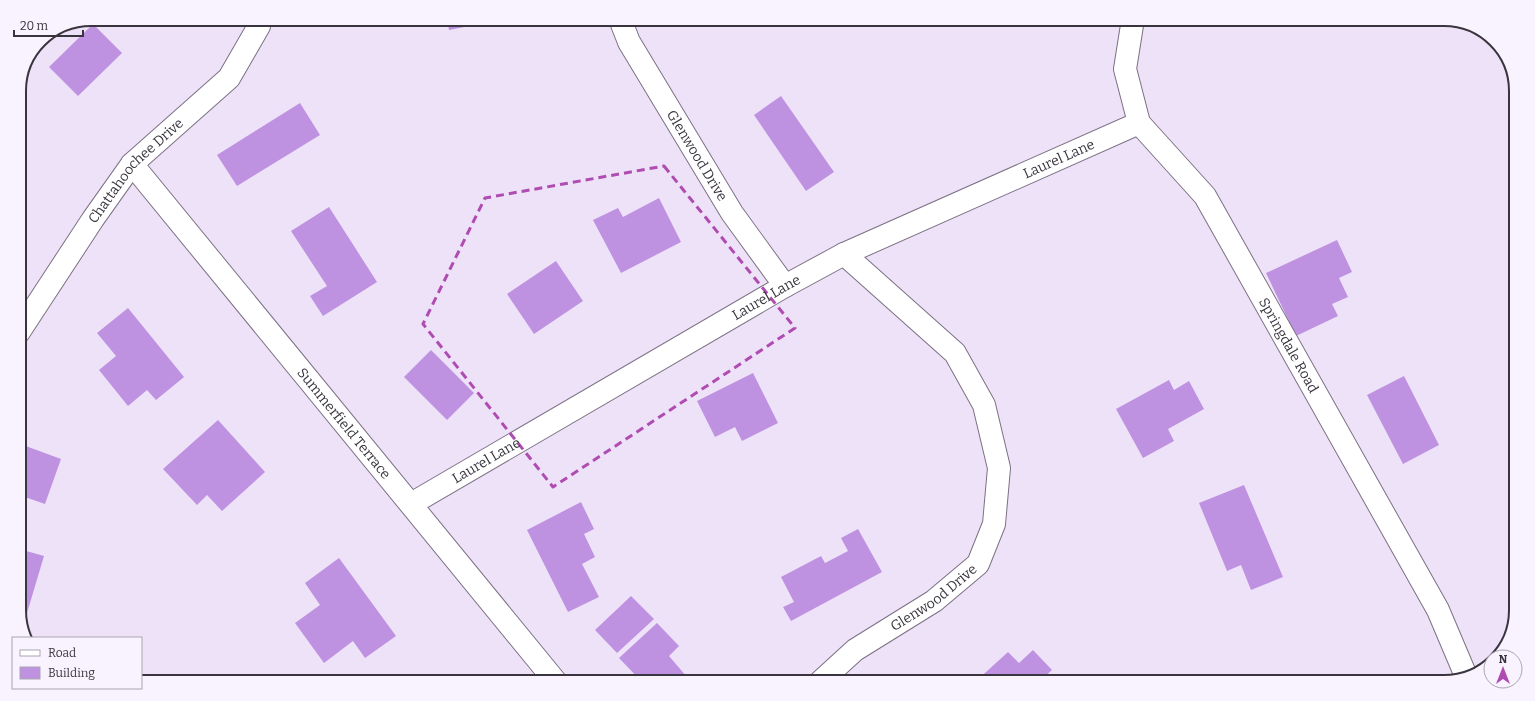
<svg xmlns="http://www.w3.org/2000/svg" width="1535" height="701" viewBox="0 0 1535 701" font-family="Bitter,serif">
<rect width="100%" height="100%" fill="#eee2f8"/>
<g fill="#bf92e1">
<path d="M447,19H501V20L449,30Z"/>
<path d="M93,24L122,53L78,96L49,67Z"/>
<path d="M781,96L834,172L806,191L754,115Z"/>
<path d="M300,103L320,135L237,186L217,155Z"/>
<path d="M659,198L681,242L621,273L593,220L618,208L623,217Z"/>
<path d="M329,207L377,282L323,316L310,296L327,286L291,231Z"/>
<path d="M1337,240L1352,272L1339,278L1348,297L1332,304L1338,316L1296,336L1266,273Z"/>
<path d="M556,261L583,301L534,334L507,294Z"/>
<path d="M128,308L184,377L156,400L147,390L128,406L99,370L116,356L97,333Z"/>
<path d="M431,350L474,393L447,420L404,377Z"/>
<path d="M753,373L778,423L742,441L735,427L715,437L697,401Z"/>
<path d="M1404,376L1439,445L1403,464L1367,395Z"/>
<path d="M1169,380L1174,390L1189,381L1204,409L1168,429L1174,441L1143,458L1116,409Z"/>
<path d="M218,420L265,472L222,511L207,495L197,505L163,469Z"/>
<path d="M23,445L61,459L45,504L19,495V455Z"/>
<path d="M1244,485L1283,577L1251,590L1241,565L1227,571L1199,503Z"/>
<path d="M581,502L594,529L584,534L595,557L582,564L599,597L568,612L527,530Z"/>
<path d="M858,529L882,572L791,621L783,607L794,602L781,577L821,556L825,563L848,551L841,538Z"/>
<path d="M19,549L44,556L27,613L19,610Z"/>
<path d="M339,558L396,636L365,658L353,641L324,663L295,623L320,605L305,583Z"/>
<path d="M631,596L654,619L617,653L595,630Z"/>
<path d="M657,623L679,646L669,656L687,677L682,682H642L619,658Z"/>
<path d="M1033,650L1052,670L1039,682H975L1008,652L1019,663Z"/>
</g>
<g fill="none" stroke-linecap="round" stroke-linejoin="round">
<g stroke="#7c7184" stroke-width="24">
<g id="minor">
<path id="s1" d="M620,19L629,42L732,213L785,286"/>
<path id="s2" d="M1133,19L1125,69L1139,123L1205,196L1438,610L1466,676"/>
<path id="s3" d="M132,164L556,682"/>
<path id="s4" d="M19,332L93,219L132,164L229,78L259,26L260,19"/>
<path id="s5" d="M411,504L785,286L844,254L1139,123"/>
<path id="s6" d="M820,682L855,650L934,601L978,564L994,524L999,468L984,405L955,353L844,254"/>
</g>
</g>
<use href="#minor" stroke="#fff" stroke-width="22"/>
</g>
<path fill="none" stroke="#af4cb2" stroke-width="3" stroke-dasharray="8 5" stroke-linejoin="round" d="M664,166L795,328L553,487L423,324L485,198Z"/>
<g text-anchor="middle" stroke-width="3" stroke-linejoin="round" paint-order="stroke">
<g font-size="14" fill="#39343d" stroke="#f9f2ff">
<text dy="5" stroke="none"><textPath href="#s1" startOffset="157">Glenwood Drive</textPath></text>
<text dy="5" stroke="none"><textPath href="#s5" startOffset="735">Laurel Lane</textPath></text>
<text dy="5" stroke="none"><textPath href="#s4" startOffset="200">Chattahoochee Drive</textPath></text>
<text dy="5" stroke="none"><textPath href="#s5" startOffset="411">Laurel Lane</textPath></text>
<text dy="5" stroke="none"><textPath href="#s2" startOffset="376">Springdale Road</textPath></text>
<text dy="5" stroke="none"><textPath href="#s3" startOffset="335">Summerfield Terrace</textPath></text>
<text dy="5" stroke="none"><textPath href="#s5" startOffset="87">Laurel Lane</textPath></text>
<text dy="5" stroke="none"><textPath href="#s6" startOffset="142">Glenwood Drive</textPath></text>
</g>
</g>
<path d="M0 0H1535V701H0ZM91 26H1444A65 65 0 0 1 1509 91V610A65 65 0 0 1 1444 675H91A65 65 0 0 1 26 610V91A65 65 0 0 1 91 26Z" fill="#f9f2ff" fill-rule="evenodd"/>
<path fill="none" stroke="#39343d" stroke-width="2" d="M91 26H1444A65 65 0 0 1 1509 91V610A65 65 0 0 1 1444 675H91A65 65 0 0 1 26 610V91A65 65 0 0 1 91 26Z"/>
<rect x="12" y="637" width="130" height="52" fill="#f9f2ff" stroke="#aca6b1"/>
<rect x="20" y="650" width="20" height="6" fill="#ffffff" stroke="#aca6b1"/>
<text x="48" y="657" font-size="12" fill="#39343d">Road</text>
<rect x="20" y="667" width="20" height="12" fill="#bf92e1" stroke="#aca6b1"/>
<text x="48" y="677" font-size="12" fill="#39343d">Building</text>
<g transform="translate(1503 669)"><circle r="19" fill="#f9f2ff" stroke="#aca6b1"/>
<path d="M0-3L7 15L0 10L-7 15Z" fill="#af4cb2"/>
<text y="-6" font-size="11" font-weight="bold" text-anchor="middle" fill="#39343d">N</text>
</g>
<path d="M14 30v6h69v-6" fill="none" stroke="#39343d" stroke-width="2"/>
<text x="20" y="30" font-size="12" fill="#39343d" stroke="#f9f2ff" stroke-width="3" paint-order="stroke">20 m</text>
</svg>
